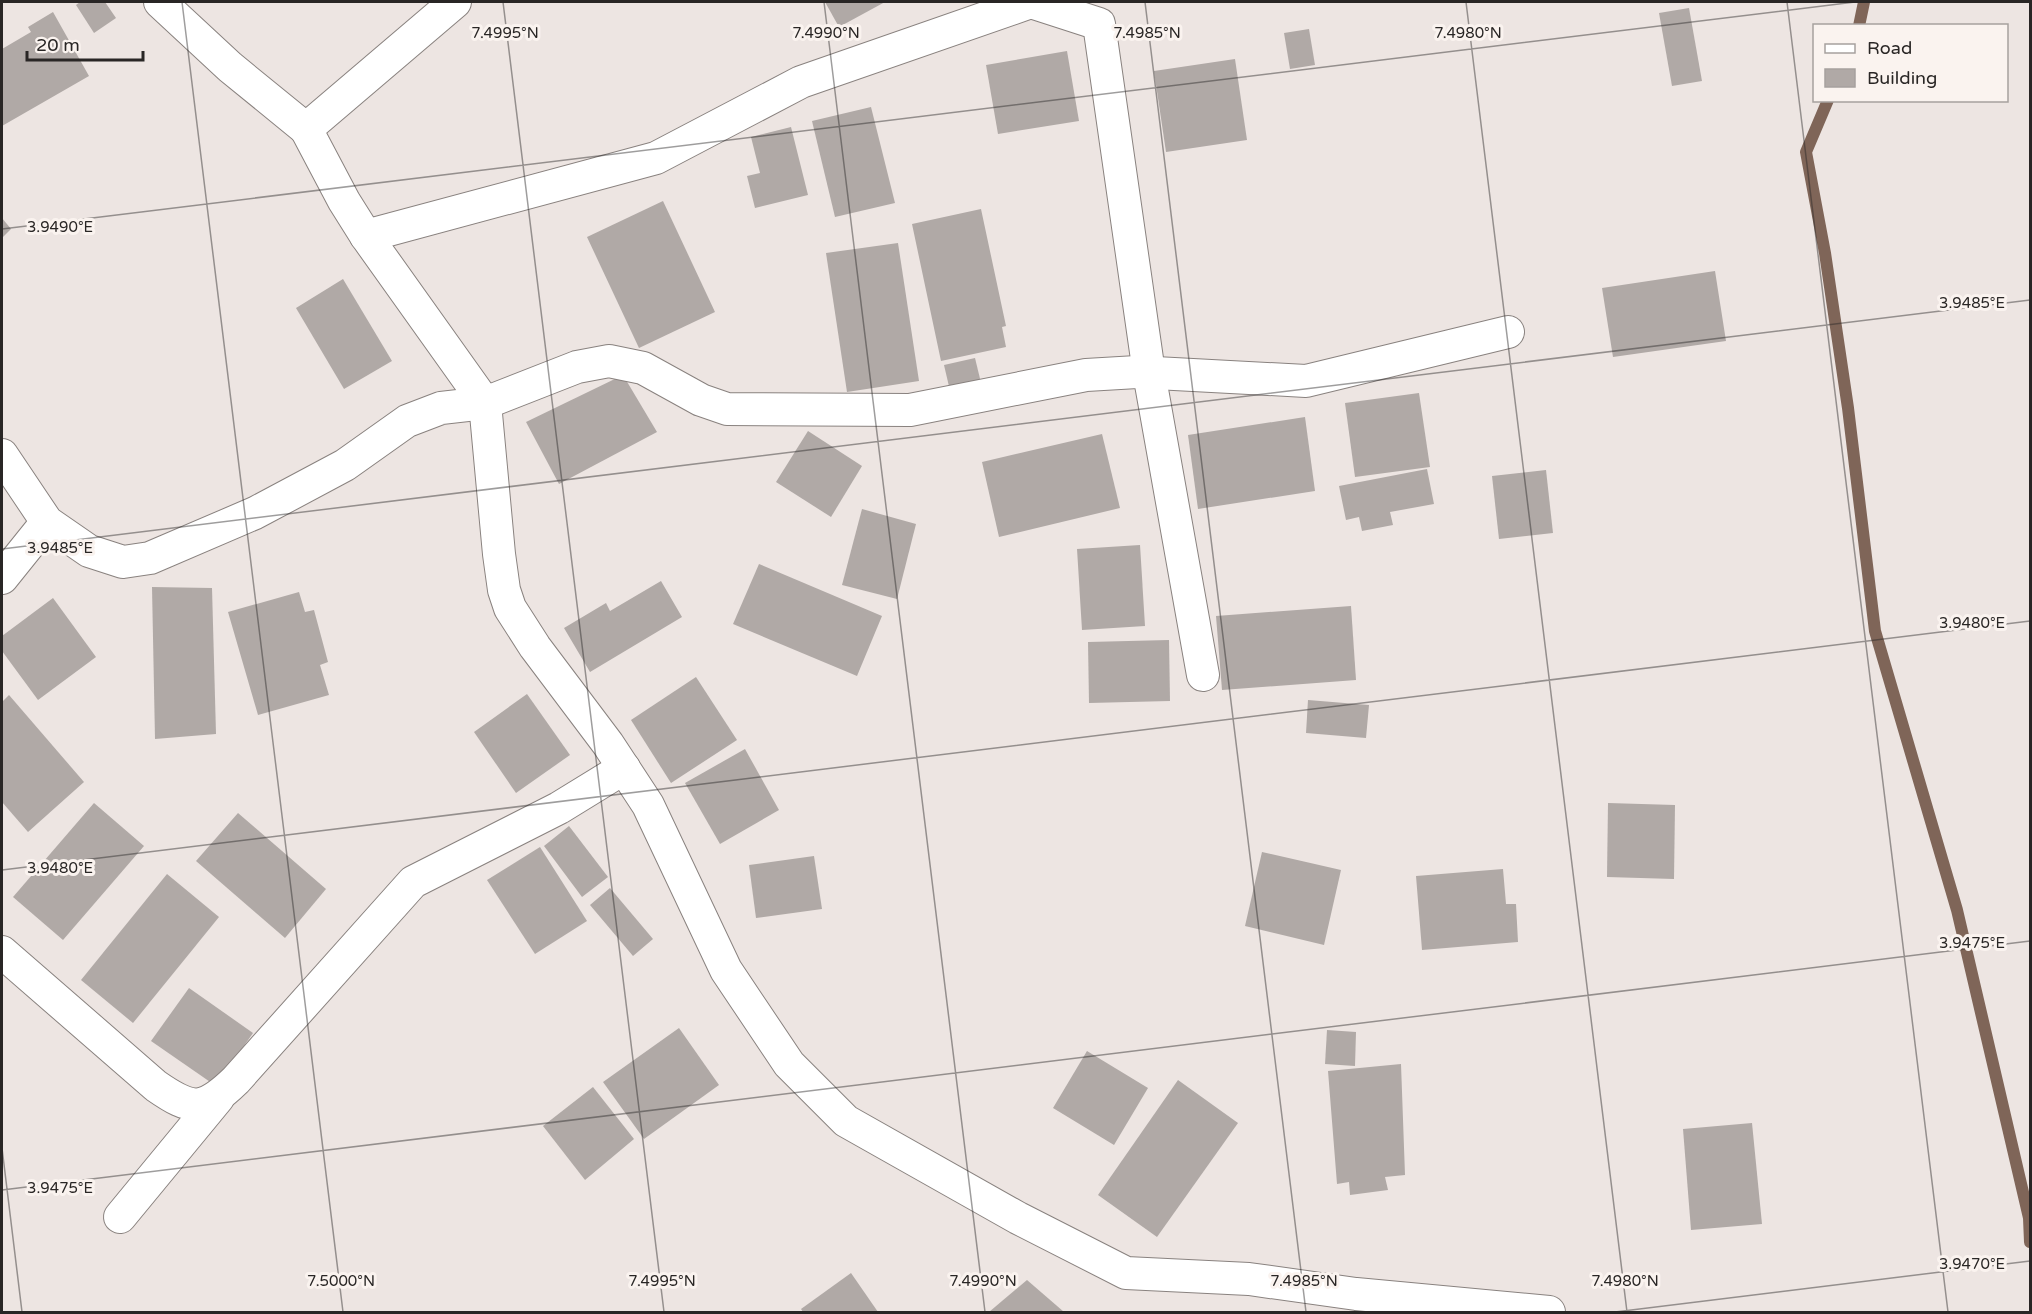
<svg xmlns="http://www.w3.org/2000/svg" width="2032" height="1314" viewBox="0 0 2032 1314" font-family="'Varela Round',sans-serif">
<rect width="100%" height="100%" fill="#ede5e2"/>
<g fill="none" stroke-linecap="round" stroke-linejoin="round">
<g stroke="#7f6558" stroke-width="12">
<path d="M1859,26L1864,2"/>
<path d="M1828,100L1806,152L1825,253L1848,408L1875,631L1957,910L2029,1218L2030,1242"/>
</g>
</g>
<g fill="#b0a9a6">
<path d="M80,2H105L116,18L94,33L76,5Z"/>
<path d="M825,2H885L839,27Z"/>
<path d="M1689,8L1702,81L1672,86L1659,13Z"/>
<path d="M53,12L89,76L2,126V49L31,32L28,27Z"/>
<path d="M1309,29L1315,65L1290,69L1284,33Z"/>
<path d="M1067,51L1079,121L998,134L986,65Z"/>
<path d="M1235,59L1247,140L1166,152L1154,71Z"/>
<path d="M871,107L895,203L835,217L812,121Z"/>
<path d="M791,127L808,195L755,208L747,176L760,173L751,137Z"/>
<path d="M663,201L715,312L639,348L587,237Z"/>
<path d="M981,209L1006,326L1002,327L1006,347L941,361L912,224Z"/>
<path d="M2,218L11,229L2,238Z"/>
<path d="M898,243L919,381L847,392L826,253Z"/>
<path d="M1715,271L1726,341L1613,357L1602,288Z"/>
<path d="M343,279L392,361L344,389L296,308Z"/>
<path d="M975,358L982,387L951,395L944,365Z"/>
<path d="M623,375L657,432L559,484L526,422Z"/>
<path d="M1419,393L1430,467L1355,477L1345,403Z"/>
<path d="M1305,417L1315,491L1198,509L1188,435Z"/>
<path d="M808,431L862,466L831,517L776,482Z"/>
<path d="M1102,434L1120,508L999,537L982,462Z"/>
<path d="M1427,469L1434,504L1390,512L1393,525L1362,531L1359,517L1346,520L1339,486Z"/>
<path d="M1546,470L1553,533L1499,539L1492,476Z"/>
<path d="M862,509L916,524L897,599L842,585Z"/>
<path d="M1140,545L1145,626L1082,630L1077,549Z"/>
<path d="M759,564L882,616L857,676L733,624Z"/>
<path d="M661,581L682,617L590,672L564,628L606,603L610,611Z"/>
<path d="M152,587L212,588L216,734L155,739Z"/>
<path d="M299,592L305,612L314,610L328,662L320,665L329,695L258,715L228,612Z"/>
<path d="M53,598L96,657L38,700L2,651V636Z"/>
<path d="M1351,606L1356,680L1222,690L1216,616Z"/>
<path d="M1169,640L1170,701L1089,703L1088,642Z"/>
<path d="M696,677L737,740L671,783L631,720Z"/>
<path d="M527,694L570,755L516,793L474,732Z"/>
<path d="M9,695L84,782L28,832L2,802V702Z"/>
<path d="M1308,700L1369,705L1366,738L1306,733Z"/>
<path d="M745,749L779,810L720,844L685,783Z"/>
<path d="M94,803L144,846L63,940L13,897Z"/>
<path d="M1608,803L1675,805L1674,879L1607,877Z"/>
<path d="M238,813L326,889L285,938L196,861Z"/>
<path d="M569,826L608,877L582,897L544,846Z"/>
<path d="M540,847L587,921L535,954L487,880Z"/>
<path d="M1262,852L1341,870L1324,945L1245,926Z"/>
<path d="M814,856L822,909L756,918L749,865Z"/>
<path d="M1503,869L1506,904H1516L1518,942L1422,950L1416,876Z"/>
<path d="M167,874L219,917L133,1023L81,980Z"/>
<path d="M610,888L653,939L633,956L590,905Z"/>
<path d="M189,988L253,1033L216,1086L151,1041Z"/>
<path d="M679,1028L719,1085L644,1139L603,1082Z"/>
<path d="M1327,1030L1356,1032L1355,1066L1325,1064Z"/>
<path d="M1087,1051L1148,1088L1114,1145L1053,1108Z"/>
<path d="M1401,1064L1405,1175L1385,1177L1388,1190L1350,1195L1349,1182L1337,1184L1328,1071Z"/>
<path d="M1178,1080L1238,1123L1157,1237L1098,1195Z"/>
<path d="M593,1087L634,1139L585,1180L543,1126Z"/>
<path d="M1752,1123L1762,1224L1691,1230L1683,1129Z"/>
<path d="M851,1273L878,1312H803L801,1309Z"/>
<path d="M1027,1280L1064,1312H989Z"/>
</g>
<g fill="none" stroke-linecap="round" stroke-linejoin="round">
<g stroke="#89827f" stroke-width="34">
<g id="street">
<path d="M160,2L230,67L306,129L455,2"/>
<path d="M306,129L344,201L366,236L485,403L499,554L504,590L510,608L535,647L608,744L648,805L726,970L789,1064L846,1121L1018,1218L1126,1273L1249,1279L1356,1294L1549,1312"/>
<path d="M366,236L656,158L801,82L1031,2L1099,24L1149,373L1203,675"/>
<path d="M2,455L47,522L89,551L123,562L150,558L255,513L345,465L407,421L441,408L485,403L577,367L609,361L643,368L701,400L727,409L910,410L1086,375L1137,372L1306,381L1508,332"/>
<path d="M2,578L47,522"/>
<path d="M2,952L156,1086C192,1111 203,1112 236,1080L413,882L559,808L624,768"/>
<path d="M120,1217L218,1098"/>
</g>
</g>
<use href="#street" stroke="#fff" stroke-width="32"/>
</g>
<path fill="none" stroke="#292625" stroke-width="1.5" stroke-opacity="0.45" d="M182,2L343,1312M503,2L664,1312M824,2L985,1312M1145,2L1306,1312M1466,2L1627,1312M1787,2L1948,1312M2,229L1855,2M2,549L2030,300M2,870L2030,621M2,1148L22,1312M2,1190L2030,941M1615,1312L2030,1261"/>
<g font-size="15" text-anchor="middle" fill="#292625" stroke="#faf3ef" stroke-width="6" stroke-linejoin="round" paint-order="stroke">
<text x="505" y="38">7.4995°N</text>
<text x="826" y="38">7.4990°N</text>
<text x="1147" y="38">7.4985°N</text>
<text x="1468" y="38">7.4980°N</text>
<text x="60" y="232">3.9490°E</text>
<text x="1972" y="308">3.9485°E</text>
<text x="60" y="553">3.9485°E</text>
<text x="1972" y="628">3.9480°E</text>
<text x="60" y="873">3.9480°E</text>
<text x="1972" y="948">3.9475°E</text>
<text x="60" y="1193">3.9475°E</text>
<text x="1972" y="1269">3.9470°E</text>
<text x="341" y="1286">7.5000°N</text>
<text x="662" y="1286">7.4995°N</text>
<text x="983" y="1286">7.4990°N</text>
<text x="1304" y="1286">7.4985°N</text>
<text x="1625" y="1286">7.4980°N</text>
</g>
<rect width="2032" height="1314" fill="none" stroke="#292625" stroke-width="6"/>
<rect x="1813" y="24" width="195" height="78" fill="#faf3ef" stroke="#a6a19e" stroke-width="1.5"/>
<rect x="1825" y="44" width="30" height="9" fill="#ffffff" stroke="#a6a19e" stroke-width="1.5"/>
<text x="1867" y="54" font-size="18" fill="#292625">Road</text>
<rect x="1825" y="69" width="30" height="18" fill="#b0a9a6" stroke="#a6a19e" stroke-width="1.5"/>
<text x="1867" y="84" font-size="18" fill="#292625">Building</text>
<path d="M27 51v9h116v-9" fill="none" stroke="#292625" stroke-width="3"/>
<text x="36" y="51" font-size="18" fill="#292625" stroke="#faf3ef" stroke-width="4.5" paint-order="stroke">20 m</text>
</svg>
